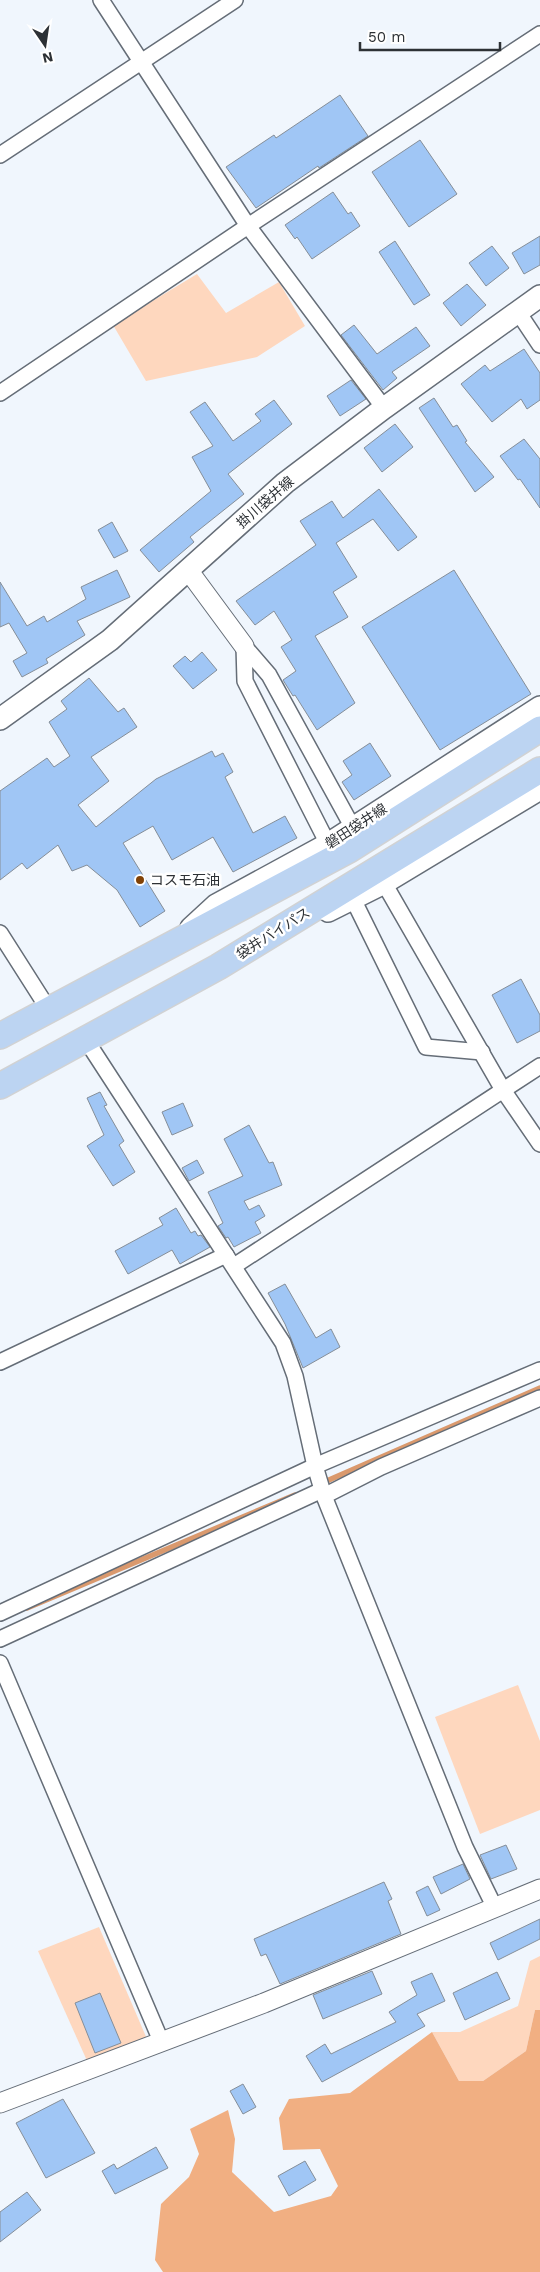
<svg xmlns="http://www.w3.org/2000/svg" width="540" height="2272" viewBox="0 0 540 2272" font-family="'Work Sans','Noto Sans JP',sans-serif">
<rect width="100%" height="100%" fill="#f0f6fd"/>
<g fill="#fed7be">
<path d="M197,274L226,313L279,282L305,326L257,357L146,381L113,325Z"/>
<path d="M518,1685L540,1741V1810L480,1834L435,1717Z"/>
<path d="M99,1927L147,2039L88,2063L38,1951Z"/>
<path d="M540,1956V2010H535L526,2051L483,2081H459L432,2032H460L518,2006L530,1961Z"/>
</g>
<path fill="#f1af82" d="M535,2010H540V2272H163L155,2260L161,2204L189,2177L199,2154L190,2129L228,2110L235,2139L232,2172L274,2212L331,2196L338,2186L320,2149L283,2150L279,2118L289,2099L350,2093L432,2032L459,2081H483L526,2051Z"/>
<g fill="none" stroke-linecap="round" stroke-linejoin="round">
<g stroke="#da996d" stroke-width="5.5">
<path d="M322,1483L540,1388"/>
<path d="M27,1608L295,1495"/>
</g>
</g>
<g fill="#a0c6f5" stroke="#858e98">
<path d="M340,95L368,136L319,168L318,166L256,208L226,167L274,135L276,138Z"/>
<path d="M420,140L457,194L409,227L372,172Z"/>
<path d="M333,192L348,214L351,212L360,226L312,259L297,237L295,239L285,225Z"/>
<path d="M540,236V265L524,274L512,253Z"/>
<path d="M395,241L430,295L414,305L379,252Z"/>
<path d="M492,246L509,268L486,286L469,263Z"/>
<path d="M467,284L486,305L461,326L443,303Z"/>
<path d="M354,325L377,354L416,327L430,346L392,372L397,378L383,390L341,335Z"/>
<path d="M524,349L540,373V400L527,409L521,399L492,422L461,384L485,365L490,371Z"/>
<path d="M351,380L366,399L340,416L327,396Z"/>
<path d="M434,398L453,427L457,425L467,441L465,442L494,477L475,492L419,408Z"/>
<path d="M274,400L292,424L228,474L244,494L190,537L194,542L159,572L140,550L211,491L192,457L213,446L190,412L205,402L233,441L261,421L255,414Z"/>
<path d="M395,424L413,447L382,472L364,448Z"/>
<path d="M524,439L540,459V508L520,479L518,480L500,456Z"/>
<path d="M379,489L417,537L398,551L373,519L336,543L357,577L333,592L348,617L315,636L355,703L317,730L295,695L293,696L283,680L296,671L281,647L292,640L274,611L255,625L236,601L316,545L300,521L332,501L343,518Z"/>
<path d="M112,522L128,551L114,558L98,530Z"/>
<path d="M117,570L130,597L77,621L85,635L46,659L48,663L22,677L13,661L27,653L9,623L0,627V582L27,626L44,616L47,622L86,599L81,587Z"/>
<path d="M454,570L531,694L440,750L362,627Z"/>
<path d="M202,652L217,670L193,689L173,666L185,656L191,662Z"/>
<path d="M89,678L118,712L124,708L137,727L91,757L109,781L78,805L96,827L156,779L212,751L215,757L223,753L233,772L225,777L253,833L285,816L297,838L233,872L213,837L172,860L153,826L123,843L165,911L140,927L117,890L87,865L72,871L58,845L27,869L22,863L0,880V791L47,758L54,767L70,756L49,722L67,709L61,701Z"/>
<path d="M370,743L391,776L354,800L342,782L352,775L343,761Z"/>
<path d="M521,979L540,1015V1031L517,1043L492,995Z"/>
<path d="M100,1092L107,1105L104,1106L124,1141L119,1145L135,1172L113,1186L87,1146L104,1135L87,1098Z"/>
<path d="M183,1103L193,1126L172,1135L162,1112Z"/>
<path d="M249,1125L269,1163L273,1162L282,1185L244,1201L249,1210L259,1205L265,1216L255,1222L261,1233L234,1247L228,1237L226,1238L218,1226L223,1223L208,1192L243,1176L224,1139Z"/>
<path d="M197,1160L204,1173L189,1181L182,1168Z"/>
<path d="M176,1208L191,1233L195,1231L198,1236L201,1235L210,1247L180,1264L172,1250L128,1274L115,1251L163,1225L159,1218Z"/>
<path d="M285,1284L316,1338L331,1329L340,1347L303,1368L285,1324L268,1293Z"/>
<path d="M506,1845L517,1869L491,1879L480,1855Z"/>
<path d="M463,1864L470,1879L441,1894L433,1877Z"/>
<path d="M384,1882L392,1899L388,1901L401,1934L280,1984L266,1954L261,1956L254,1939Z"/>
<path d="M428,1886L440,1910L427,1916L416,1892Z"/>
<path d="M540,1919V1939L498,1960L490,1943Z"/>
<path d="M372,1971L382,1994L323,2019L313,1995Z"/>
<path d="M497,1972L510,1999L465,2020L453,1993Z"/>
<path d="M432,1973L445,2001L417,2014L425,2026L322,2082L306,2056L325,2044L331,2054L396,2022L389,2012L417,1995L411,1982Z"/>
<path d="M100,1993L121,2043L95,2053L75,2003Z"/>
<path d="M243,2084L256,2107L243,2114L230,2091Z"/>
<path d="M63,2099L95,2153L46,2178L16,2123Z"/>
<path d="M156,2147L168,2168L115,2194L102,2171L114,2164L117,2169Z"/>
<path d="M305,2161L316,2180L289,2196L278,2176Z"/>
<path d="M27,2192L41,2210L0,2242V2212Z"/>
</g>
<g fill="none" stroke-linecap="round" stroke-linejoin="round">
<g stroke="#656d77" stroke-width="18">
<g id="minor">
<path d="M101,0L248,226L384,408"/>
<path d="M0,155L235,0"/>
<path d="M518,312L540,345"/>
<path d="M0,393L248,226L540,34"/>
<path d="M244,646L245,681L328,844"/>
<path d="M244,646L269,675L353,828"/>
<path d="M384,883L503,1090L540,1144"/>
<path d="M353,899L426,1047L482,1052"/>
<path d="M0,933L49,1010"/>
<path d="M86,1040L283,1343L295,1376L315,1466L324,1496L465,1847L495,1908"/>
<path d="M234,1266L540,1066"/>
<path d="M0,1362L226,1255"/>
<path d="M324,1496L381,1467L540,1398"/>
<path d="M0,1613L315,1466L540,1370"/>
<path d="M0,1639L322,1490"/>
<path d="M0,1663L161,2041"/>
</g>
</g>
<g stroke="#656d77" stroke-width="21">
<g id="tertiary">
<path d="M188,570L244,646"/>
<path d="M0,2103L264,2003L540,1889"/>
</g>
</g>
<g stroke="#656d77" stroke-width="24">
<g id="secondary">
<path d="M0,719L110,640L285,483L384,408L540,296"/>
<path d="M328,911L384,883L540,789"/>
<path d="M191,928L216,905L328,844L540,707"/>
</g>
</g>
<g stroke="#d1d2d3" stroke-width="28">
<g id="trunk">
<path d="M0,1036L349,850L540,729"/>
<path d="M0,1086L218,967L540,770"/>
</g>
</g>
<use href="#minor" stroke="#fff" stroke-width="15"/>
<use href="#tertiary" stroke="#fff" stroke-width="19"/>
<use href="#secondary" stroke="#fff" stroke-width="21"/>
<use href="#trunk" stroke="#bcd4f2" stroke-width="25"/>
</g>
<circle fill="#814206" stroke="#fff" stroke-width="2" cx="140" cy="880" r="5"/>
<g text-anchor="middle" stroke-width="5" stroke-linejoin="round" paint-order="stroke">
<g font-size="14" fill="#2d3135" stroke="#fff">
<text transform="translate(265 502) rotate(-41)" y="5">掛川袋井線</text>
<text transform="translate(356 826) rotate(-33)" y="5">磐田袋井線</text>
<text transform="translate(273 933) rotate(-32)" y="5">袋井バイパス</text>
</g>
<g font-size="14" fill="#2d3135" stroke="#fff" text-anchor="start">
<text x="150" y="885">コスモ石油</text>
</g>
</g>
<g transform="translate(45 45) rotate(167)" stroke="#ffffff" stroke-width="4" paint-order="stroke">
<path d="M0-4L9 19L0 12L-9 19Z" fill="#2d3135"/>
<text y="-8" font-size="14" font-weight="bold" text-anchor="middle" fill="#2d3135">N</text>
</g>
<path d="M360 42v8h140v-8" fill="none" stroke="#2d3135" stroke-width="2.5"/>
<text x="368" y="42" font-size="15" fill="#2d3135" stroke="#ffffff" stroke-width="4" paint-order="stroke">50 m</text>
</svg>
